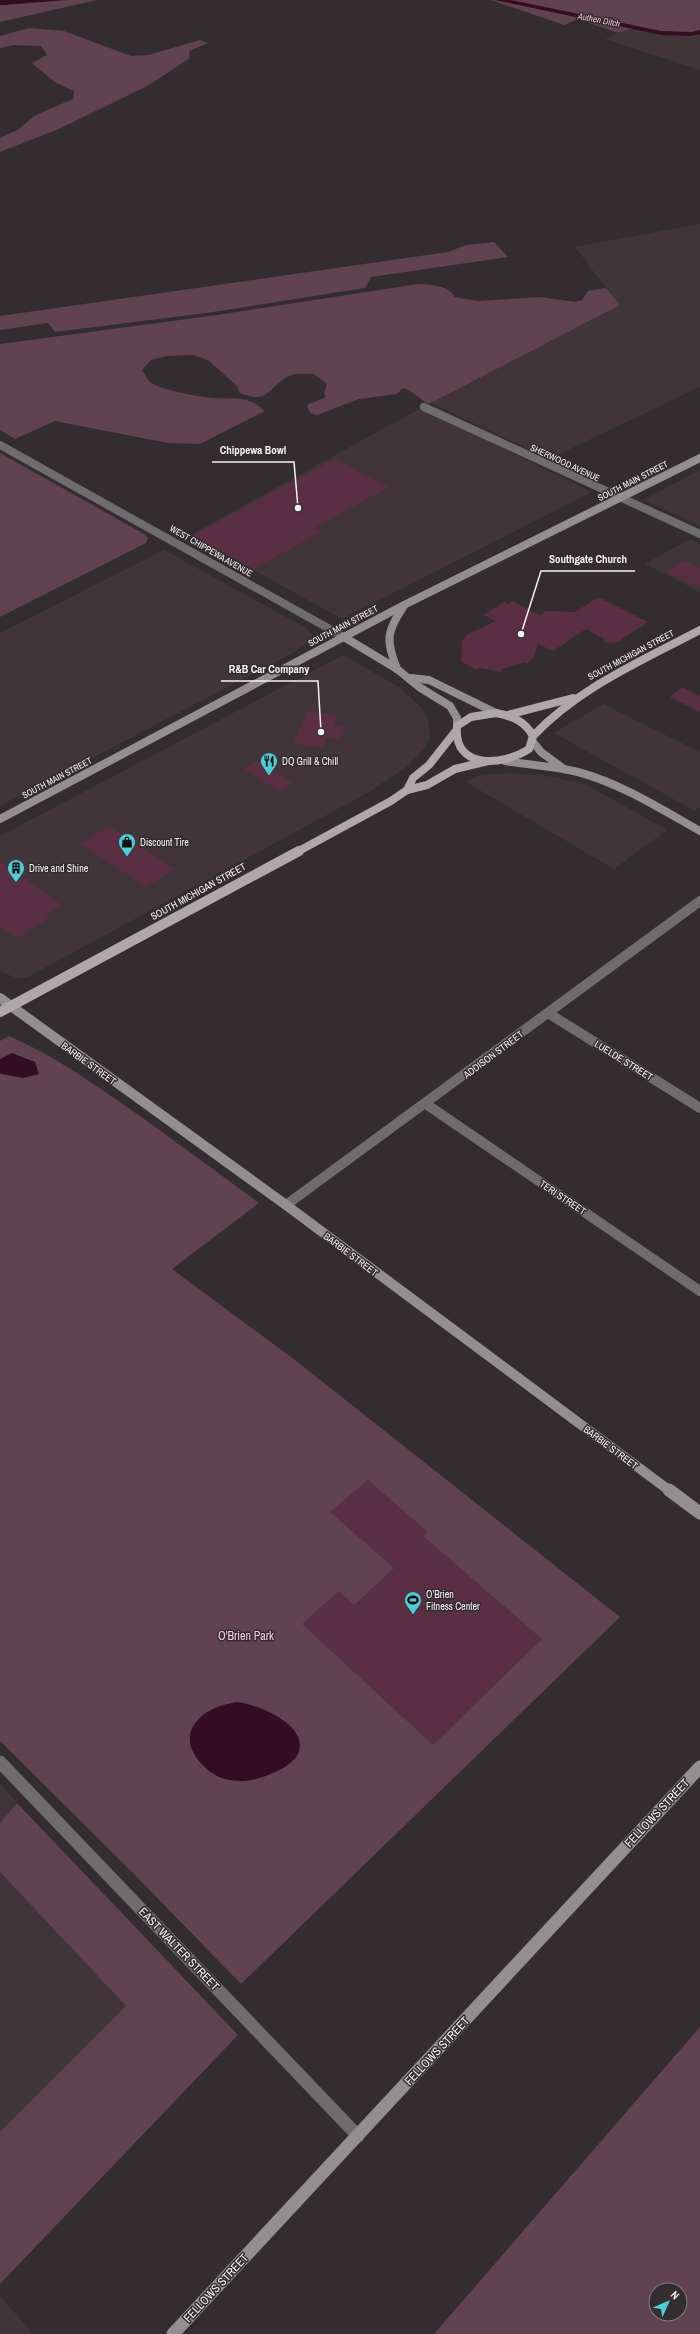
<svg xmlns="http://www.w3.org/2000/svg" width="700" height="2334" viewBox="0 0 700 2334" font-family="'Archivo Narrow',sans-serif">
<rect width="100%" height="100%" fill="#332d2f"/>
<g fill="#41353a">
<path d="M629,29L689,33L700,31V70L605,39Z"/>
<path d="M700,224V387L549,459L431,403L619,305L575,247Z"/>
<path d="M421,408L592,492L342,619L190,535Z"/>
<path d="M700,470V526L643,500Z"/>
<path d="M690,539L700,544V592L645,564Z"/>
<path d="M164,550L308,629L312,634V638L293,653L0,806V633Z"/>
<path d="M343,655L399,687L422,708L428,720L430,738L425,748L405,768L369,792L28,977L16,978L0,971V836Z"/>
<path d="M603,704L700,752V807L695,811L554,733Z"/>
<path d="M509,773L542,775L585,784L667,830L614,869L466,782L476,776Z"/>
<path d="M0,1784L17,1803L0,1823Z"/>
<path d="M0,1872L126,2006L0,2132Z"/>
<path d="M0,2296L33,2334H0Z"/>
</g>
<g fill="#614250" fill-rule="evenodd">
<path d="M0,0H97L0,22Z"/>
<path d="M491,0H700V31L689,33L629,29L618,33L578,19L564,25Z"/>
<path d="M29,28L64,31L131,56L148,55L200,40L208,43L189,51L190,58L149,85L59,129L0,152V138L19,129L34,116L73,99L74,91L56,83L32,63L47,55L41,46L13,45L0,48V36Z"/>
<path d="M494,242L508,257L371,277L365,288L206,313L55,332L48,323L0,330V316L448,252L466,245Z"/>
<path d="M418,284C431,285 448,285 455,297L478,301L540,297L576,302L582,300L588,291L606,288L620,305L429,404C419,399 413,391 403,388L397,394L359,399L317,415L310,413L307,405L326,397L324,393L327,384L314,374C307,374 296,373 289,376C268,387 269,405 240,393L237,386L209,361L194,355L167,356L151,360L142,370C144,373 146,378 149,381C158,390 200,397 213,398C235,399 247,395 265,411L200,444L168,443L55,421L15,439L0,430V344L210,316Z"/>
<path d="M0,453L144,534L148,538L146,543L0,617Z"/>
<path d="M9,1036C46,1052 78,1073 111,1096C161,1130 210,1167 259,1203L172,1269L295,1360L620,1617L241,1984L134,1874L0,1741V1041Z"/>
<path d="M17,1803L238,2035L0,2284V2132L126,2006L0,1872V1823Z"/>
<path d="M700,2027V2334H434ZM656,2290H680V2314H656Z"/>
</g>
<g fill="#350d22">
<path d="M0,0H67L5,5H0Z"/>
<path d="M12,1053L35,1062L39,1074L23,1078L2,1074L0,1073V1059Z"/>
<path d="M238,1702C258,1705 313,1726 297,1756C292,1763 283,1769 275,1772C248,1785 219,1786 199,1761C173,1729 207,1705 238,1702Z"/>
</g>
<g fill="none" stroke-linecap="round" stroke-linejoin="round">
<path fill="#350d22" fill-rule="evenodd" d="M495,0H511L661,31L691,32L700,30V34L691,36L661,35Z"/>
</g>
<g fill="#5a2f43">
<path d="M335,459L389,487L314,528L321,532L253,569L193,535Z"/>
<path d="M684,560L700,568V588L667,572Z"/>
<path d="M598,597L648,622L618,642L605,643L604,639L586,629L553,651L538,644L534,657L527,664L525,662L502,669V672L479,668L477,670L461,662L462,641L468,634L496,621L483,615L504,602L508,604L512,601L540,615L546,611L575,612Z"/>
<path d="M682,687L700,696V712L670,697Z"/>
<path d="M308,711L337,716L333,725L346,727L340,739L327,737L323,748L293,743Z"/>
<path d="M258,761L293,783L280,792L244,769Z"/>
<path d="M109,826L174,869L146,887L81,844Z"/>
<path d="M0,861L62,905L45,916L49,918L17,938L0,926Z"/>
<path d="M368,1480L428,1532L423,1536L542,1639L433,1745L302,1624L339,1591L354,1605L394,1568L330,1512Z"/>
</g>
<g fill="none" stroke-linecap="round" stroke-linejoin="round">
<g stroke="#6f6c6d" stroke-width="8">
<path d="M424,407L700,534"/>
<path d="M0,445L344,637"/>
</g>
<g stroke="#6f6c6d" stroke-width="10">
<path d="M548,1013L700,1108"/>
<path d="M426,1104L700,1291"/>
<path d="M286,1205L700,901"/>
</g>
<path stroke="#6f6c6d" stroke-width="13" d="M0,1762L358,2136"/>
<g stroke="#938e90" stroke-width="8">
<path d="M344,637L397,669L419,687L450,706L457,718V726"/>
<path d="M397,669C386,641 386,633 403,607"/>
<path d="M411,678L429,680L496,713"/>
<path d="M533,742L541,752L564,769"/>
<path d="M505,761C529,765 554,766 578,772C622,784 661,809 700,831"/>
<path d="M0,819L404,605L700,458"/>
</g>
<path stroke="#938e90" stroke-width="10" d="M0,998L286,1205L670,1491"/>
<g stroke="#938e90" stroke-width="13">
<path d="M669,1490L700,1513"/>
<path d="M173,2334L700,1767"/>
</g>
<g stroke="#afa8ab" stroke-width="8">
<path d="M496,713C512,716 525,721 533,736L529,749C503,766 453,770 457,726L471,717Z"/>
<path d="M508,715L573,698"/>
<path d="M533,736C580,687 641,661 700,630"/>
<path d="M407,790L413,778L429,765L455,732"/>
<path d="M297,852L391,801L407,790L427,785L455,769L488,761"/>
</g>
<path stroke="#afa8ab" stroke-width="10" d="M0,1012L299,851"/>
</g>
<defs>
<g id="restaurant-pin" transform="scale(0.9)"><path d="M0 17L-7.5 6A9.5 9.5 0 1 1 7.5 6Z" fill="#51ccd4" stroke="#332d2f"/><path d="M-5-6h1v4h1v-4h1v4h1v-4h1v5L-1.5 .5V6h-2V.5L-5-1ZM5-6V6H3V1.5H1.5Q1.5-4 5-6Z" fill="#111"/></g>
<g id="shop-pin" transform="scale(0.9)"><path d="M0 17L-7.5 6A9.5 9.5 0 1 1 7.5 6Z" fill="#51ccd4" stroke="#332d2f"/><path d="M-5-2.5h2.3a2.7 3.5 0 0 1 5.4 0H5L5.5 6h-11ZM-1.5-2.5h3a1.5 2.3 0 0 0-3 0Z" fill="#111"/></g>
<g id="building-pin" transform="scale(0.9)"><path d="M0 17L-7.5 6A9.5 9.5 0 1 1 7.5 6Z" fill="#51ccd4" stroke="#332d2f"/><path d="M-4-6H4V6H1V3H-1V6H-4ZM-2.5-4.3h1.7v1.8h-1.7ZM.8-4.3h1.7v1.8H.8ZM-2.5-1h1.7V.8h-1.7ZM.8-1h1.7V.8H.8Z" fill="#111"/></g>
<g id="stadium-pin" transform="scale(0.9)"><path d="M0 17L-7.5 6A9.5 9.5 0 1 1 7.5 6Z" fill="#51ccd4" stroke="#332d2f"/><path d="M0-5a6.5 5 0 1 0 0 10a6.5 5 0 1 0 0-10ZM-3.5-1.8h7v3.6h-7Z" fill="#111"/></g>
</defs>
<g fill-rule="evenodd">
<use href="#restaurant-pin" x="269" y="761"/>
<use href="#shop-pin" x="127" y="842"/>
<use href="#building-pin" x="16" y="868"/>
<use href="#stadium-pin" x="413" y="1600"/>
</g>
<g text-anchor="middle" stroke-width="3" stroke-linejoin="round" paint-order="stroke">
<g font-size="9" font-style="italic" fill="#f6b8d3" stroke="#332d2f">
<text transform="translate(599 20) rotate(11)" y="3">Authen Ditch</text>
</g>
<g font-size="9" fill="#f6f2f4" stroke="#332d2f">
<text transform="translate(565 463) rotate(25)" y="3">SHERWOOD AVENUE</text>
<text transform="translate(633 481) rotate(-27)" y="3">SOUTH MAIN STREET</text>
<text transform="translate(211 551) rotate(30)" y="3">WEST CHIPPEWA AVENUE</text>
<text transform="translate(343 626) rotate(-28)" y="3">SOUTH MAIN STREET</text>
<text transform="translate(631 655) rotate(-28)" y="3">SOUTH MICHIGAN STREET</text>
<text transform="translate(57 778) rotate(-28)" y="3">SOUTH MAIN STREET</text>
</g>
<g font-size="10" fill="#f6f2f4" stroke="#332d2f" text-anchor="start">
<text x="282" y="765">DQ Grill &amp; Chill</text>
<text x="140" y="846">Discount Tire</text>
<text x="29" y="872">Drive and Shine</text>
<text x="426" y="1598">O’Brien<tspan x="426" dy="12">Fitness Center</tspan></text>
</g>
<g font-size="10" fill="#f6f2f4" stroke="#332d2f">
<text transform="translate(198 891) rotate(-29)" y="4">SOUTH MICHIGAN STREET</text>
<text transform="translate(493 1054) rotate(-37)" y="4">ADDISON STREET</text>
<text transform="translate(624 1060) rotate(32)" y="4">LUELDE STREET</text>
<text transform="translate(89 1063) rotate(36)" y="4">BARBIE STREET</text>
<text transform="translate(563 1197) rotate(34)" y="4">TERI STREET</text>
<text transform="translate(351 1254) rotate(37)" y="4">BARBIE STREET</text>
<text transform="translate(611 1447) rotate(37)" y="4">BARBIE STREET</text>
</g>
<g font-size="12" fill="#fccde1" stroke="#332d2f">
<text x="246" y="1640">O'Brien Park</text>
</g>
<g font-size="12" fill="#f6f2f4" stroke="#332d2f">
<text transform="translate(657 1813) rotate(-47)" y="4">FELLOWS STREET</text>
<text transform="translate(179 1949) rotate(46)" y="4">EAST WALTER STREET</text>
<text transform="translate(437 2051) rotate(-47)" y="4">FELLOWS STREET</text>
<text transform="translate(216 2288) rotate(-47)" y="4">FELLOWS STREET</text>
</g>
</g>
<path fill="none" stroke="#f6f2f4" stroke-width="1.5" d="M298 508L294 462H212M521 634L541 571H635M321 732L318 681H221"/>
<g fill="#f6f2f4" stroke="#332d2f" stroke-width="1.5">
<circle cx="298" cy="508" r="4"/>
<circle cx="521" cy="634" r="4"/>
<circle cx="321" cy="732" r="4"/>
</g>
<g font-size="11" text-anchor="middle" font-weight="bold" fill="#f6f2f4" stroke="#332d2f" stroke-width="3" stroke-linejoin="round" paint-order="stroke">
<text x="253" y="454">Chippewa Bowl</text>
<text x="588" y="563">Southgate Church</text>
<text x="269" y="673">R&amp;B Car Company</text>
</g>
<g transform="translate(668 2302) rotate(45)"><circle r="19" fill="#332d2f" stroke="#817c7e"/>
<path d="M0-3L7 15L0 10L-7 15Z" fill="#51ccd4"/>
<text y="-6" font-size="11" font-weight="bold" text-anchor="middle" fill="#f6f2f4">N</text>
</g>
</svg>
